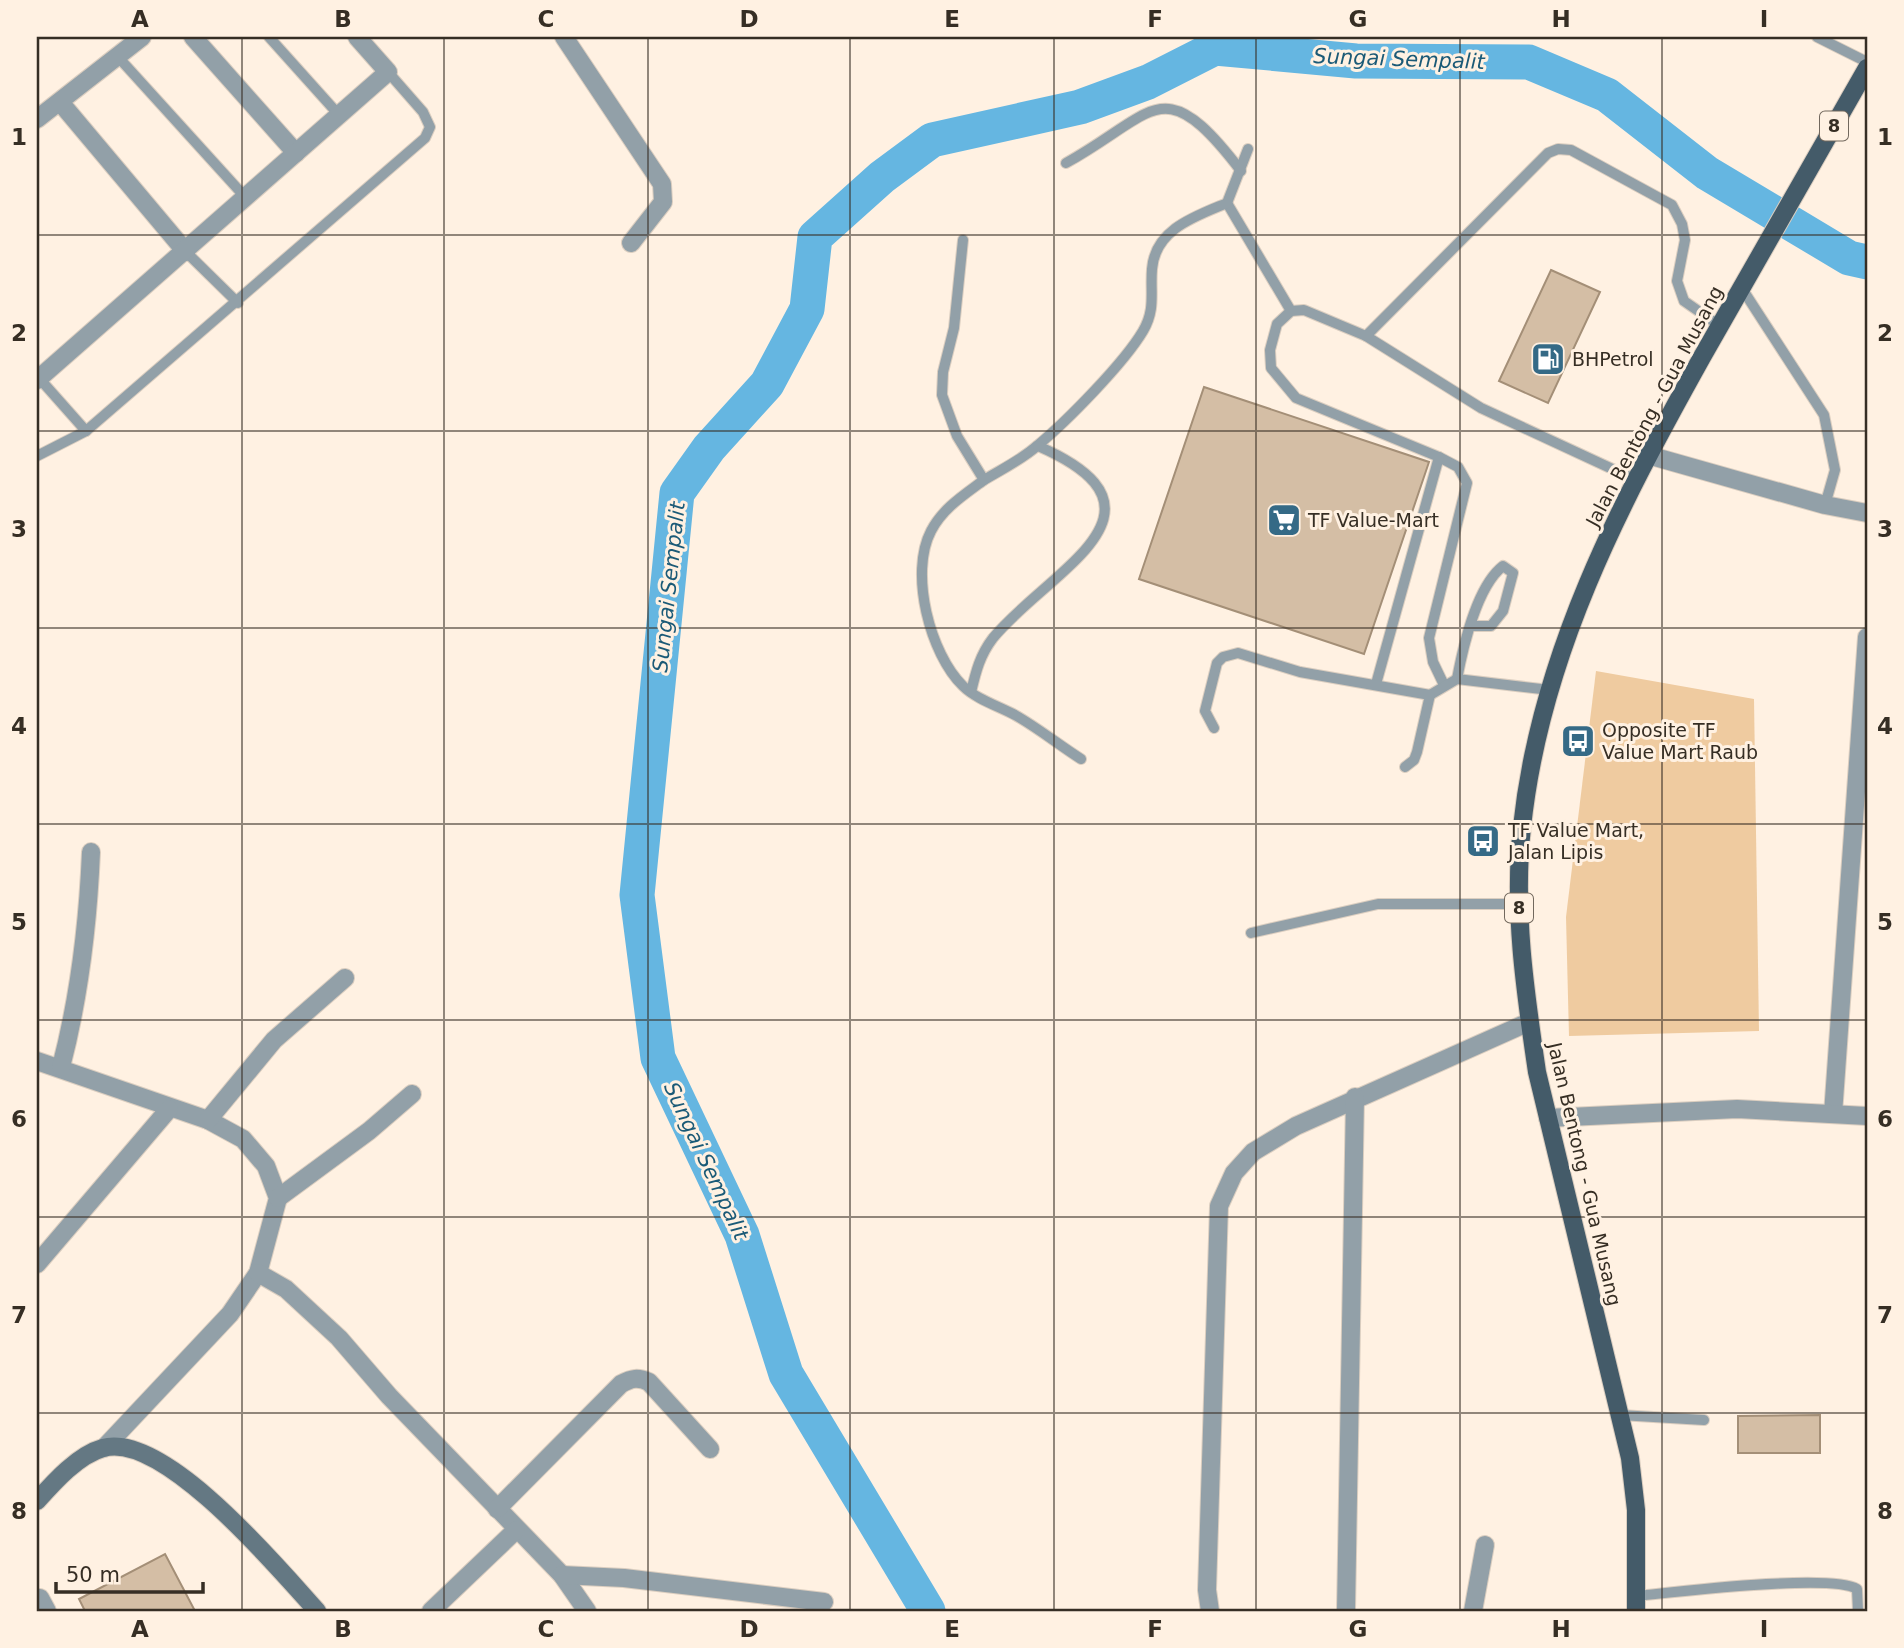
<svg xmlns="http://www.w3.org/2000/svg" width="1904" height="1648" viewBox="0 0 1904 1648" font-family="'DejaVu Sans',sans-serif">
<rect width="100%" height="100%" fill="#fff1e2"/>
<path fill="#efcba0" d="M1596,671L1754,699L1759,1031L1569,1036L1566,917Z"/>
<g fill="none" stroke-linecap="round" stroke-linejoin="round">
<path stroke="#65b6e1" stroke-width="35" d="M928,1611L786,1374L742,1235L658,1058L637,895L677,493L709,448L767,384L807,309L815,237L882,177L932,140L1080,107L1148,82L1215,48L1356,61L1529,62L1607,95L1707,173L1849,258L1867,262"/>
</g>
<g fill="#d4bea5" stroke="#a48f77" stroke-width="2">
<path d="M1551,270L1600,292L1548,403L1499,381Z"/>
<path d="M1204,387L1429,462L1364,654L1139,579Z"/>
<path d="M1820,1415V1453H1738V1416Z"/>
<path d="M165,1554L195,1611H85L79,1599Z"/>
</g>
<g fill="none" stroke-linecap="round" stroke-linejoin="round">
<g stroke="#dbcec0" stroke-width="12">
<g id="lane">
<path d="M269,37L339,115"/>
<path d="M1817,37L1867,62"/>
<path d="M119,58L246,198"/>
<path d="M1066,163C1156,113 1162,68 1241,171"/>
<path d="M1227,203L1291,311"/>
<path d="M963,240L954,328L943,372L942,395L957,436L984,480C964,495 943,508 931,531C909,573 930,654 963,686C976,699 998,706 1015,715C1038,728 1059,745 1081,759"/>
<path d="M186,252L238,303"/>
<path d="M1741,287L1824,415L1835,470L1825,505"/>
<path d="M1366,336L1481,408L1634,479"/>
<path d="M39,378L86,431"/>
<path d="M37,456L86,431L425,138L430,127L423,112L388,72"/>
<path d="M1439,457L1458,467L1467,483L1429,638L1433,662L1444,685"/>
<path d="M984,480C1002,469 1023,459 1038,445C1067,421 1124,363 1143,331C1156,309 1150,292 1152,269C1155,229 1196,216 1227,203L1248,149"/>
<path d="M1457,679C1463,647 1477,586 1503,566L1513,573L1503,611L1491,626H1470"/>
<path d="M1376,684L1439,457L1296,398L1271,368L1270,350L1277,324L1291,311L1304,310L1366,336L1548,153L1558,149L1571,150L1672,205L1682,224L1685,240L1677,281L1684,301L1720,326"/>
<path d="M971,692C976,671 980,655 993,638C1048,571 1187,511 1038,446"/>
<path d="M1430,695L1457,679L1550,690"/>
<path d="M1214,728L1205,711L1217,663L1223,657L1238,653L1300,672L1430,695L1417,752L1414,760L1405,767"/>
<path d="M1251,933L1378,904H1518"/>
<path d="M1620,1415L1704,1420"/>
<path d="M1637,1596C1676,1592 1831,1573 1857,1589L1858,1611"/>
</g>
</g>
<g stroke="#dbcec0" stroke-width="20">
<g id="street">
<path d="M193,37L296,153"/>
<path d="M564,37L662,184L663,202L631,243"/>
<path d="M60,102L186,252"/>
<path d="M37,119L142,37"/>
<path d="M37,380L388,72L357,37"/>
<path d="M1648,455L1825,505L1867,513"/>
<path d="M37,1061L208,1120L243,1139L266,1166L278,1198L258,1273L230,1314L104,1448"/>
<path d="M61,1067C79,998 88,924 91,852"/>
<path d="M1833,1114L1867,637"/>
<path d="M1548,1118L1737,1109L1867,1116"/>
<path d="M208,1120L274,1040L345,978"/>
<path d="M278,1198L369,1131L412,1094"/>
<path d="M37,1264L169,1109"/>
<path d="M258,1273L286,1289L339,1338L389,1396L562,1575L587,1611"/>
<path d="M497,1509L621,1384C632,1378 638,1377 649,1382L710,1449"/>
<path d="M562,1575L624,1578L824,1602"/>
<path d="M40,1598L47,1611"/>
<path d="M431,1611L516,1530"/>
<path d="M1210,1611L1207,1590L1219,1206L1234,1173L1253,1152L1296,1126L1529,1022"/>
<path d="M1346,1611L1355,1097"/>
<path d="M1473,1611L1485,1545"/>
</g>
</g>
<g stroke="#dbcec0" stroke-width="20">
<path id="secondary" d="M37,1501C54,1482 78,1455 103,1448C164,1431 279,1569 317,1611"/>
</g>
<g stroke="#dbcec0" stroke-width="20">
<path id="primary" d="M1636,1611V1510L1630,1458L1537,1072C1525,991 1513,909 1522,827C1540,656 1619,506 1702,357C1757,260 1812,164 1867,68"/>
</g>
<use href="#lane" stroke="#92a0a8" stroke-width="10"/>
<use href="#street" stroke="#92a0a8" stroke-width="18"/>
<use href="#secondary" stroke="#647883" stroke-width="18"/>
<use href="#primary" stroke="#445b69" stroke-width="18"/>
</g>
<path fill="none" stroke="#362e24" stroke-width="2" stroke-opacity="0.55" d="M242,37V1611M444,37V1611M648,37V1611M850,37V1611M1054,37V1611M1256,37V1611M1460,37V1611M1662,37V1611M37,235H1867M37,431H1867M37,628H1867M37,824H1867M37,1020H1867M37,1217H1867M37,1413H1867"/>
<defs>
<g id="fuel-square" transform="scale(1.75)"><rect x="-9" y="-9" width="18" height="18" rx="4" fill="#356a86" stroke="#fff1e2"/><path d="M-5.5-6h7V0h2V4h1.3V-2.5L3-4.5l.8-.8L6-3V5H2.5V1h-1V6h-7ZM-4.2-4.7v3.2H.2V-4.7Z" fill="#fff"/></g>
<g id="supermarket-square" transform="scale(1.75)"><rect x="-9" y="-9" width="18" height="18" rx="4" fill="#356a86" stroke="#fff1e2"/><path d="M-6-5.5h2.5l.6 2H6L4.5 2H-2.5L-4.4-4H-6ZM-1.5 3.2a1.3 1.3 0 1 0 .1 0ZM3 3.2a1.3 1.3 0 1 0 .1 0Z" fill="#fff"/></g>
<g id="bus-square" transform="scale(1.75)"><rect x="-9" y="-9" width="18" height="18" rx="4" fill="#356a86" stroke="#fff1e2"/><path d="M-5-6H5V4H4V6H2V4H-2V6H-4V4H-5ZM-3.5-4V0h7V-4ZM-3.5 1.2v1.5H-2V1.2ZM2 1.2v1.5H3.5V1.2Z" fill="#fff"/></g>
</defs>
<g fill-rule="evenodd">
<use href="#fuel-square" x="1548" y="359"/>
<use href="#supermarket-square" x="1284" y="520"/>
<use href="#bus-square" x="1578" y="741"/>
<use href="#bus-square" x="1483" y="841"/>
</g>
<g text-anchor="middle" stroke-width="6" stroke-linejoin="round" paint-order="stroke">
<g fill="#fff1e2" stroke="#72685d" stroke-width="2">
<rect x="1820" y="111.5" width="28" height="29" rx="5"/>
<rect x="1505" y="893.5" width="28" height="29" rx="5"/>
</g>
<g font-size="18" font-weight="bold" fill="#362e24">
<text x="1834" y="132">8</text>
<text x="1519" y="914">8</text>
</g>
<g font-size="19" fill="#362e24" stroke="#fff1e2" text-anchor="start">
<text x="1572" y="366">BHPetrol</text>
<text x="1308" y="527">TF Value-Mart</text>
<text x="1602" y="737">Opposite TF<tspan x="1602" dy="22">Value Mart Raub</tspan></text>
<text x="1508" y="837">TF Value Mart,<tspan x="1508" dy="22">Jalan Lipis</tspan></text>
</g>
<g font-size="19" fill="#362e24" stroke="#fff1e2">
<text transform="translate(1654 406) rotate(-62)" y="7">Jalan Bentong - Gua Musang</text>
<text transform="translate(1585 1174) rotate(77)" y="7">Jalan Bentong - Gua Musang</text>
</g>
<g font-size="21" font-style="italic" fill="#1b5a77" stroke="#fff1e2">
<text transform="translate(1399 59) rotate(2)" y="7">Sungai Sempalit</text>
<text transform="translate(669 587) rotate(-84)" y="7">Sungai Sempalit</text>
<text transform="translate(706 1161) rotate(65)" y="7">Sungai Sempalit</text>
</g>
</g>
<rect width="1904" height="1648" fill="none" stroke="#fff1e2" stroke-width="77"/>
<path d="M56 1582v10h147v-10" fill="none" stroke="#362e24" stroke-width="3.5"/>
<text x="66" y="1582" font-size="21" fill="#362e24" stroke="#fff1e2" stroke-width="5" paint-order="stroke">50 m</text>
<rect x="38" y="38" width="1828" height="1572" fill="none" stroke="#362e24" stroke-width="2.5"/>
<g font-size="23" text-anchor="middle" font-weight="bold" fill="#362e24">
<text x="140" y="27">A</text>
<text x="343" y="27">B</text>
<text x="546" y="27">C</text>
<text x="749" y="27">D</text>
<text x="952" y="27">E</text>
<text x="1155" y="27">F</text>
<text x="1358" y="27">G</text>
<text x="1561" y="27">H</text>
<text x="1764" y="27">I</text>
<text x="19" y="145">1</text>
<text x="1885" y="145">1</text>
<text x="19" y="341">2</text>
<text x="1885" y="341">2</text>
<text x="19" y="537">3</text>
<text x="1885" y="537">3</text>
<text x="19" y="734">4</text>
<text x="1885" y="734">4</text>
<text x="19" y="930">5</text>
<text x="1885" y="930">5</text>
<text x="19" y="1127">6</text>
<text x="1885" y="1127">6</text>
<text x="19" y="1323">7</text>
<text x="1885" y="1323">7</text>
<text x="19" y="1519">8</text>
<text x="1885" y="1519">8</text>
<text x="140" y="1637">A</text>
<text x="343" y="1637">B</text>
<text x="546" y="1637">C</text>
<text x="749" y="1637">D</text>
<text x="952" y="1637">E</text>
<text x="1155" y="1637">F</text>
<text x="1358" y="1637">G</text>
<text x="1561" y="1637">H</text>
<text x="1764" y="1637">I</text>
</g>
</svg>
